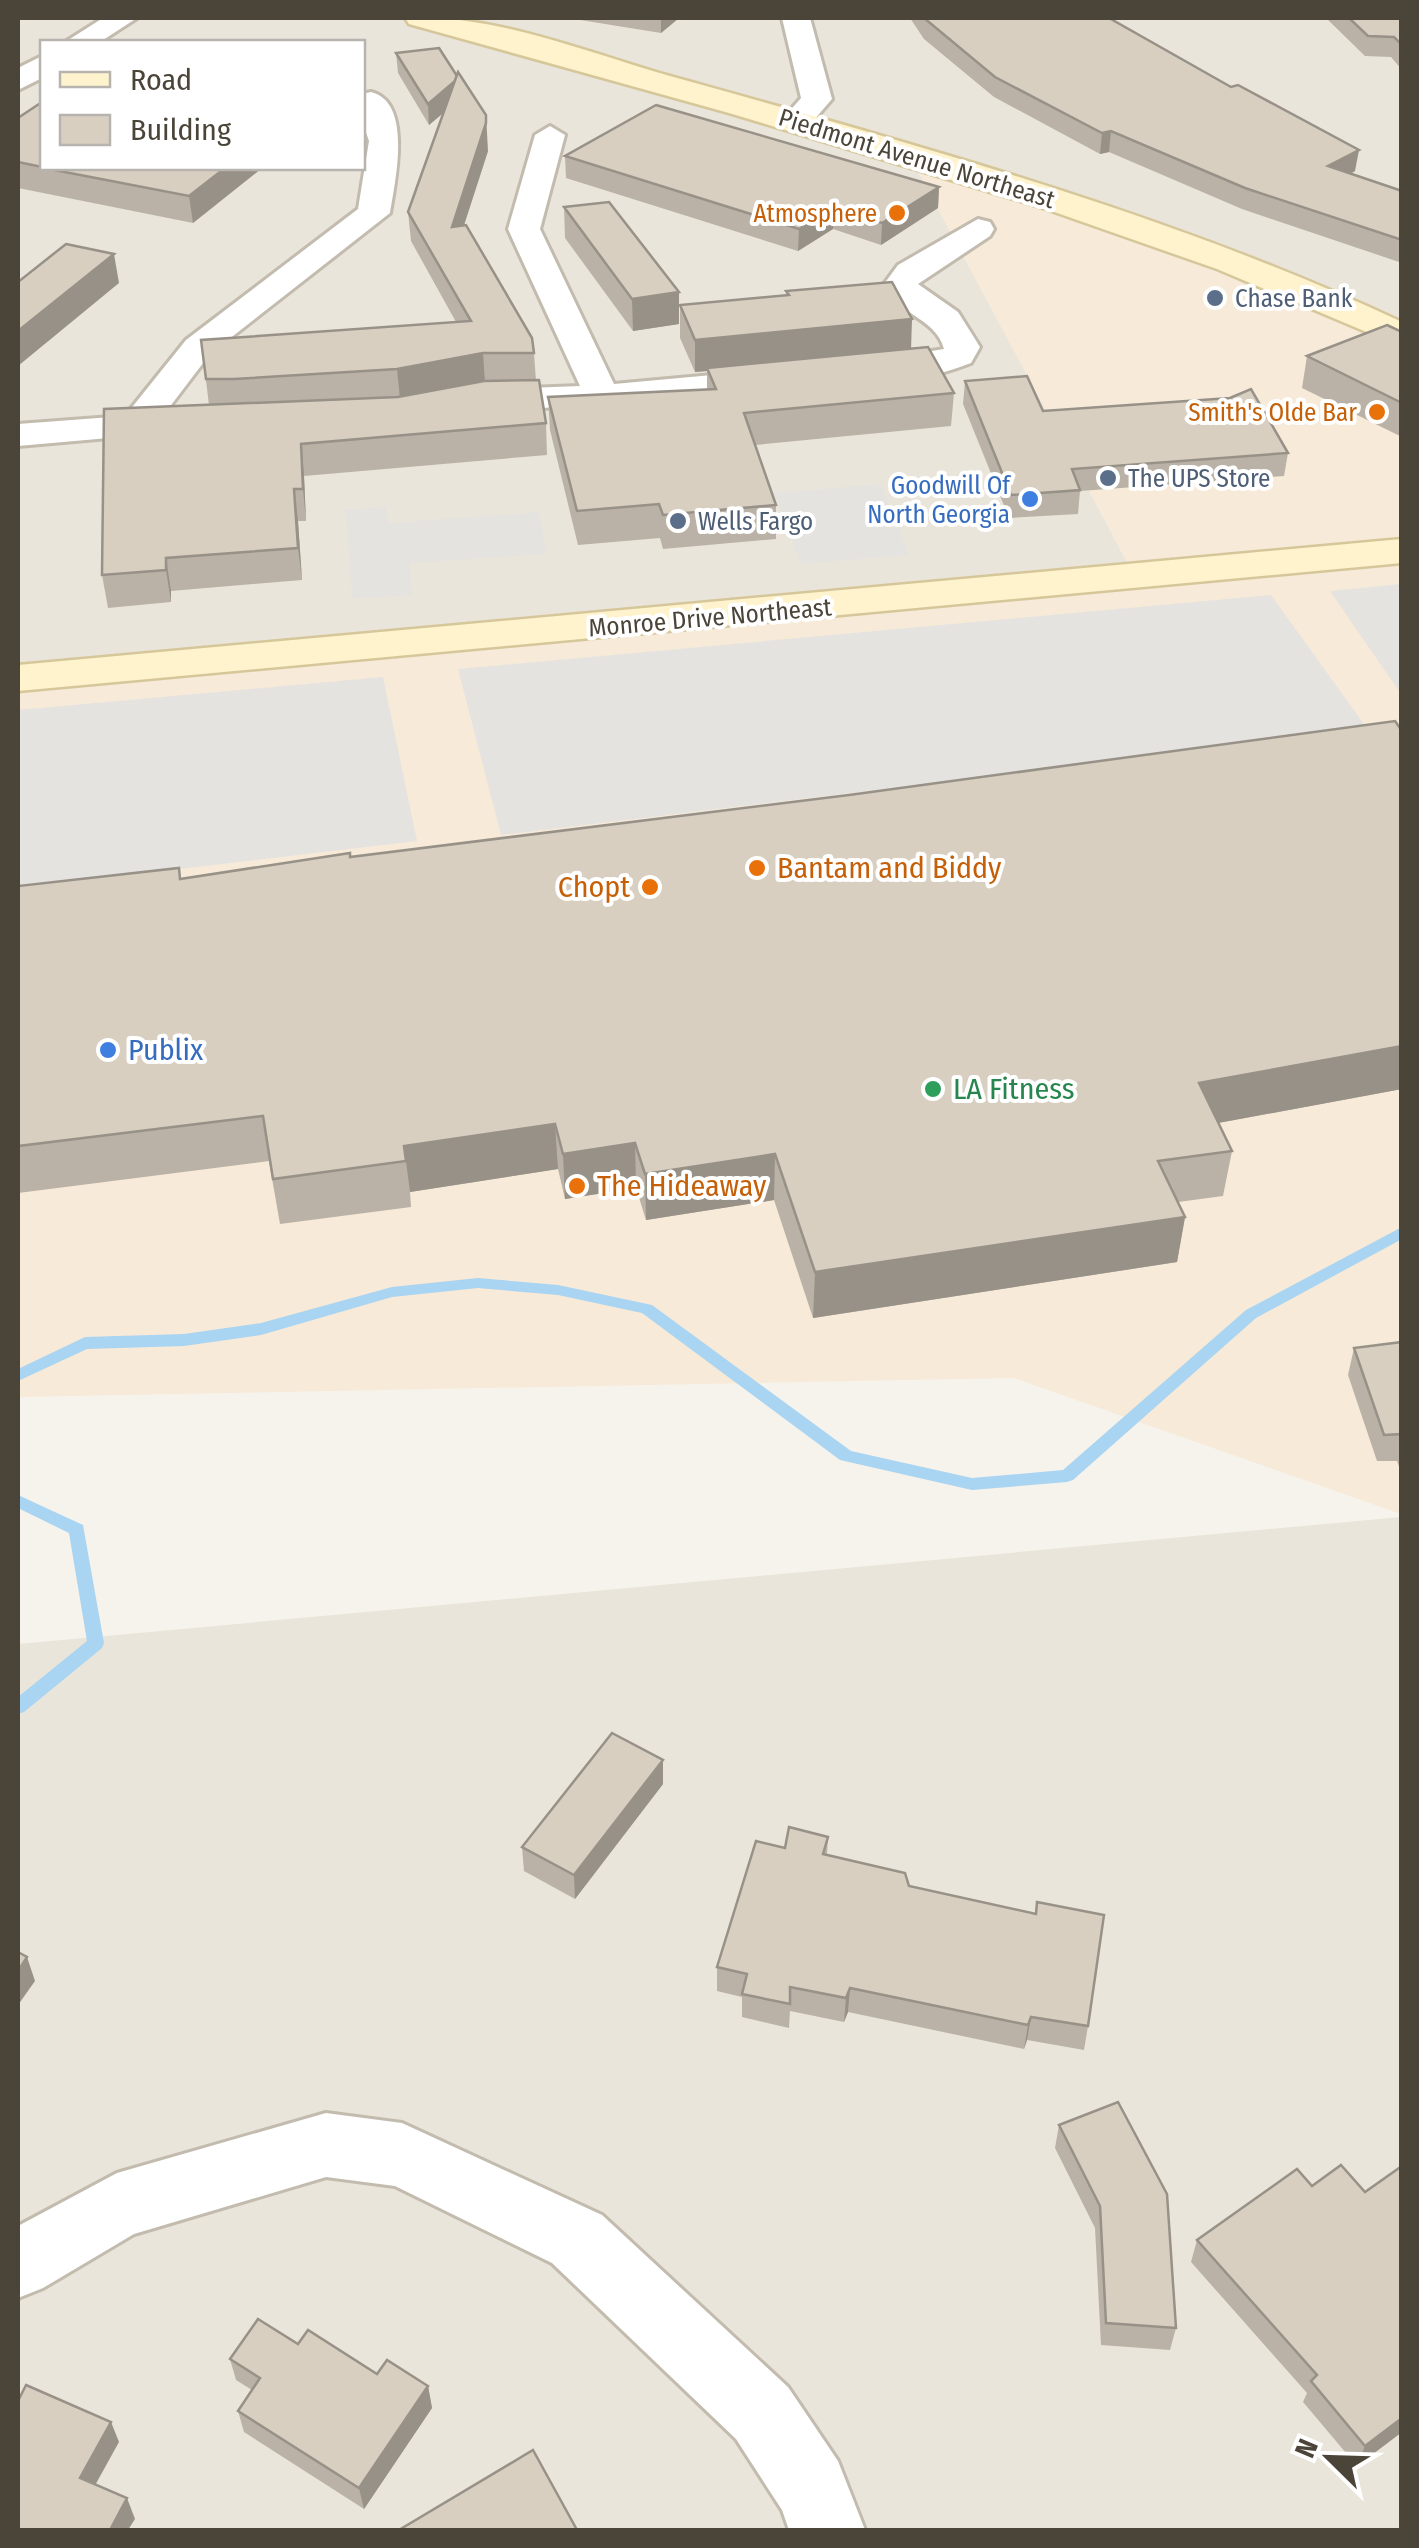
<svg xmlns="http://www.w3.org/2000/svg" width="1419" height="2548" viewBox="0 0 1419 2548" font-family="'Fira Sans Condensed',sans-serif">
<rect width="100%" height="100%" fill="#f6f3ec"/>
<g fill="#eae5da" fill-rule="evenodd">
<path d="M18,18H1401V339L910,156L1133,573L18,679ZM42,42H362V168H42Z"/>
<path d="M1401,1517V2530H18V1644Z"/>
</g>
<path fill="#f7ead8" d="M909,155L1221,256L1401,339V1514L1014,1378L18,1397V679L1132,571Z"/>
<g fill="#e5e3e0">
<path d="M881,484L909,555L801,564L774,493Z"/>
<path d="M386,507L389,523L539,512L547,554L410,563L412,595L352,599L346,510Z"/>
<path d="M1401,584H1402L1401,694L1330,591Z"/>
<path d="M1271,595L1369,731L501,835L458,669Z"/>
<path d="M383,677L417,841L18,888V710Z"/>
</g>
<g fill="none" stroke-linecap="round" stroke-linejoin="round">
<g fill="#a9d4f2" fill-rule="evenodd">
<path d="M1402,1227V1239L1256,1318L1073,1480L1067,1482L972,1490L840,1460L642,1313L558,1295L478,1288L392,1297L261,1335L184,1346L87,1349L18,1381V1369L85,1337L184,1334L261,1323L392,1287L478,1278L558,1285L652,1305L851,1451L972,1478L1063,1470L1246,1310Z"/>
<path d="M18,1495L83,1525L104,1643L102,1648L24,1712L18,1714V1697L87,1641L69,1533L18,1508Z"/>
</g>
<g stroke="#c2bbae" stroke-width="6">
<g id="minor">
<path d="M103,18H137L100,42H65Z"/>
<path d="M782,18H810L832,99L807,128L796,130L781,121L801,98Z"/>
<path d="M42,56V78L18,90V68Z"/>
<path d="M371,92C413,102 395,182 390,213L210,354L165,413L188,415L193,423L188,431L18,446V424L125,416L186,340L358,209L369,141L362,121V94Z"/>
<path d="M550,126L565,135L540,229L614,384L778,369L791,372L796,380L791,388L602,407L459,409L454,401L459,393L472,390L580,386L508,229L535,135Z"/>
<path d="M978,219L990,222L994,229L990,236L918,284L958,312L980,347L971,363C937,376 889,389 852,380L847,372L852,364L944,349C936,317 894,314 884,284L898,265Z"/>
<path d="M326,2113L402,2123L602,2215L788,2387L838,2461L865,2530H789L782,2510L736,2439L552,2263L395,2186L326,2177L134,2234L43,2288L18,2298V2226L117,2173Z"/>
</g>
</g>
<g stroke="#d6c79b" stroke-width="5">
<g id="secondary">
<path d="M405,18C488,12 589,53 670,76C917,145 1169,213 1402,322V347L1217,269L1040,207L729,113L409,24Z"/>
<path d="M1402,539V563L18,691V665Z"/>
</g>
</g>
<use href="#minor" fill="#fff" fill-rule="evenodd"/>
<use href="#secondary" fill="#fff3cd" fill-rule="evenodd"/>
</g>
<g fill="#bab2a6">
<path d="M568,18H679L661,33Z"/>
<path d="M910,18H1109L1355,171L1351,174L1402,191V263L1242,209L1109,152L1100,154L994,97L924,39Z"/>
<path d="M1326,18H1402V70L1391,57L1365,56Z"/>
<path d="M396,53L488,151L464,225L534,353L536,381L546,423L547,455L304,476L306,521H298L302,580L171,591V602L108,608L102,575L209,405L201,340L456,322L411,241L408,212L444,112L429,125L398,73Z"/>
<path d="M18,118L262,168L193,223L18,188Z"/>
<path d="M565,156L939,187L938,208L881,245L833,229L798,251L566,178Z"/>
<path d="M564,207L679,324L633,331L565,238Z"/>
<path d="M786,291L911,348L954,393L951,426L755,445L776,505V539L663,549L660,538L578,545L550,430L548,397L707,389V371L695,372L680,338V305L786,296Z"/>
<path d="M1402,332V437L1302,388L1307,356Z"/>
<path d="M965,381L1043,411L1288,453L1284,476L1080,491L1078,514L1009,518L963,404Z"/>
<path d="M1402,731V1089L1218,1123L1232,1151L1223,1196L1178,1202L1185,1217L1177,1262L813,1318L774,1200L646,1220L636,1188L565,1199L558,1169L410,1192L411,1207L280,1224L269,1161L18,1193V886L180,879Z"/>
<path d="M1402,1333V1475L1397,1461H1377L1348,1375L1354,1348L1399,1342Z"/>
<path d="M663,1760V1784L575,1899L524,1871L522,1847Z"/>
<path d="M828,1837L827,1855L909,1886L1035,1914L1037,1902L1088,2026L1084,2050L1027,2040L1024,2049L848,2012L844,2022L790,2011L789,2028L742,2017V1997L717,1991V1967L785,1848Z"/>
<path d="M1059,2125L1176,2328L1170,2350L1101,2345L1095,2228L1055,2148Z"/>
<path d="M1312,2186L1365,2192L1402,2432L1357,2466L1303,2402L1307,2393L1191,2262L1197,2240Z"/>
<path d="M298,2344L377,2374L428,2386L432,2408L364,2509L244,2432L238,2411L252,2390L236,2380L230,2359Z"/>
</g>
<g fill="#979187">
<path d="M661,18H679L661,33Z"/>
<path d="M458,78L460,99L429,125L428,104Z"/>
<path d="M486,115L488,151L454,256L452,227Z"/>
<path d="M1111,131L1109,152L1100,154L1102,133Z"/>
<path d="M1359,150L1355,171L1325,187L1328,166Z"/>
<path d="M225,168H262L193,223L189,196Z"/>
<path d="M939,187L938,208L881,245L882,223Z"/>
<path d="M834,207L833,229L798,251L799,229Z"/>
<path d="M114,254L119,283L18,366V331Z"/>
<path d="M679,292V324L633,331L632,299Z"/>
<path d="M912,319L911,351L707,368V371L695,372V340Z"/>
<path d="M483,353L485,383L400,399L397,369Z"/>
<path d="M301,444L304,476L306,521L303,489Z"/>
<path d="M294,489L298,521L302,580L298,548Z"/>
<path d="M166,558L171,591V602L166,570Z"/>
<path d="M1402,1046V1089L1191,1128L1199,1083Z"/>
<path d="M555,1124L558,1169L410,1192L404,1146Z"/>
<path d="M635,1143L636,1188L565,1199L563,1154Z"/>
<path d="M775,1154L774,1200L646,1220L645,1174Z"/>
<path d="M1185,1217L1177,1262L813,1318L815,1272Z"/>
<path d="M663,1760V1784L575,1899L574,1875Z"/>
<path d="M27,1957L35,1981L18,2005V1971Z"/>
<path d="M850,1988L848,2012L844,2022L846,1998Z"/>
<path d="M1031,2017L1027,2040L1024,2049L1028,2025Z"/>
<path d="M428,2386L432,2408L364,2509L359,2488Z"/>
<path d="M1402,2418V2432L1357,2466L1365,2446Z"/>
<path d="M111,2422L119,2442L88,2498L80,2478Z"/>
<path d="M127,2498L135,2519L128,2530H110Z"/>
</g>
<g fill="#d8cfc1" stroke="#979187" stroke-width="2.5">
<path d="M924,18H1109L1231,87L1238,85L1359,150L1328,166L1402,191V240L1245,188L1111,131L1102,133L995,77Z"/>
<path d="M1349,18H1402V45L1394,37L1368,36Z"/>
<path d="M439,48L457,76L455,81L428,104L396,53Z"/>
<path d="M458,72L486,115V123L452,227L466,225L532,338L534,353H483L397,369L234,379H206L201,340L471,321L408,212Z"/>
<path d="M42,102V167L18,162V118Z"/>
<path d="M656,105L939,187L882,223L834,207L799,229L565,156Z"/>
<path d="M44,168H225L189,196Z"/>
<path d="M609,202L679,292L632,299L564,207Z"/>
<path d="M66,244L114,254L18,331V282Z"/>
<path d="M892,282L912,319L695,340L680,305L789,295L786,291Z"/>
<path d="M1387,325L1402,332V403L1307,356Z"/>
<path d="M928,347L954,393L744,413L776,505L663,515L659,504L577,511L548,397L716,389L707,368Z"/>
<path d="M1027,376L1043,411L1230,398L1251,389L1288,453L1072,469L1080,490L1011,495L965,381Z"/>
<path d="M539,380L546,423L301,444L303,489H294L298,548L166,558V570L102,575L104,409L398,397L484,381Z"/>
<path d="M1395,721L1402,731V1046L1199,1083L1232,1151L1158,1161L1185,1217L815,1272L775,1154L645,1174L635,1143L563,1154L555,1124L404,1146L406,1161L273,1179L263,1116L18,1146V886L179,868L180,879L350,853V857L849,795Z"/>
<path d="M1402,1342V1434L1384,1435L1354,1348Z"/>
<path d="M612,1733L663,1760L574,1875L522,1847Z"/>
<path d="M789,1827L828,1837L823,1854L905,1873L909,1886L1036,1914L1037,1902L1104,1915L1088,2026L1031,2017L1028,2025L850,1988L846,1998L790,1987V2004L742,1994L747,1974L717,1967L756,1841L785,1848Z"/>
<path d="M18,1952L27,1957L18,1971Z"/>
<path d="M1118,2102L1167,2194L1176,2328L1106,2323L1100,2206L1059,2125Z"/>
<path d="M1341,2165L1365,2192L1402,2166V2418L1365,2446L1311,2381L1317,2375L1197,2240L1297,2169L1312,2186Z"/>
<path d="M258,2319L298,2344L308,2330L377,2374L387,2360L428,2386L359,2488L238,2411L260,2378L230,2359Z"/>
<path d="M26,2385L111,2422L80,2478L127,2498L110,2530H18V2401Z"/>
<path d="M533,2450L577,2530H399Z"/>
</g>
<g fill="#e8710a" stroke="#fff" stroke-width="4">
<circle cx="897" cy="213" r="10"/>
<circle cx="1377" cy="412" r="10"/>
<circle cx="757" cy="868" r="10"/>
<circle cx="650" cy="887" r="10"/>
<circle cx="577" cy="1186" r="10"/>
</g>
<g fill="#5c6f8a" stroke="#fff" stroke-width="4">
<circle cx="1215" cy="298" r="10"/>
<circle cx="1108" cy="478" r="10"/>
<circle cx="678" cy="521" r="10"/>
</g>
<g fill="#3f7fe0" stroke="#fff" stroke-width="4">
<circle cx="1030" cy="499" r="10"/>
<circle cx="108" cy="1050" r="10"/>
</g>
<circle fill="#2e9e5b" stroke="#fff" stroke-width="4" cx="933" cy="1089" r="10"/>
<g text-anchor="middle" stroke-width="8" stroke-linejoin="round" paint-order="stroke">
<g font-size="25" fill="#4b4439" stroke="#fff">
<text transform="translate(917 158) rotate(17)" y="9">Piedmont Avenue Northeast</text>
<text transform="translate(710 617) rotate(-5)" y="9">Monroe Drive Northeast</text>
</g>
<g font-size="25" fill="#c56008" stroke="#fff" text-anchor="end">
<text x="877" y="222">Atmosphere</text>
<text x="1357" y="421">Smith's Olde Bar</text>
</g>
<g font-size="25" fill="#4e5e75" stroke="#fff" text-anchor="start">
<text x="1235" y="307">Chase Bank</text>
<text x="1128" y="487">The UPS Store</text>
<text x="698" y="530">Wells Fargo</text>
</g>
<g font-size="25" fill="#366cbe" stroke="#fff" text-anchor="end">
<text x="1010" y="494">Goodwill Of<tspan x="1010" dy="29">North Georgia</tspan></text>
</g>
<g font-size="30" fill="#c56008" stroke="#fff" text-anchor="start">
<text x="777" y="878">Bantam and Biddy</text>
<text x="630" y="897" text-anchor="end">Chopt</text>
<text x="597" y="1196">The Hideaway</text>
</g>
<g font-size="30" fill="#366cbe" stroke="#fff" text-anchor="start">
<text x="128" y="1060">Publix</text>
</g>
<g font-size="30" fill="#27864d" stroke="#fff" text-anchor="start">
<text x="953" y="1099">LA Fitness</text>
</g>
</g>
<rect width="1419" height="2548" fill="none" stroke="#4b4439" stroke-width="40"/>
<rect x="40" y="40" width="325" height="130" fill="#ffffff" stroke="#b7b4b0" stroke-width="2.5"/>
<rect x="60" y="72" width="50" height="15" fill="#fff3cd" stroke="#b7b4b0" stroke-width="2.5"/>
<text x="130" y="90" font-size="30" fill="#4b4439">Road</text>
<rect x="60" y="115" width="50" height="30" fill="#d8cfc1" stroke="#b7b4b0" stroke-width="2.5"/>
<text x="130" y="140" font-size="30" fill="#4b4439">Building</text>
<g transform="translate(1329 2458) rotate(293)" stroke="#ffffff" stroke-width="8" paint-order="stroke">
<path d="M0-8L18 38L0 25L-18 38Z" fill="#4b4439"/>
<text y="-15" font-size="28" font-weight="bold" text-anchor="middle" fill="#4b4439">N</text>
</g>
</svg>
